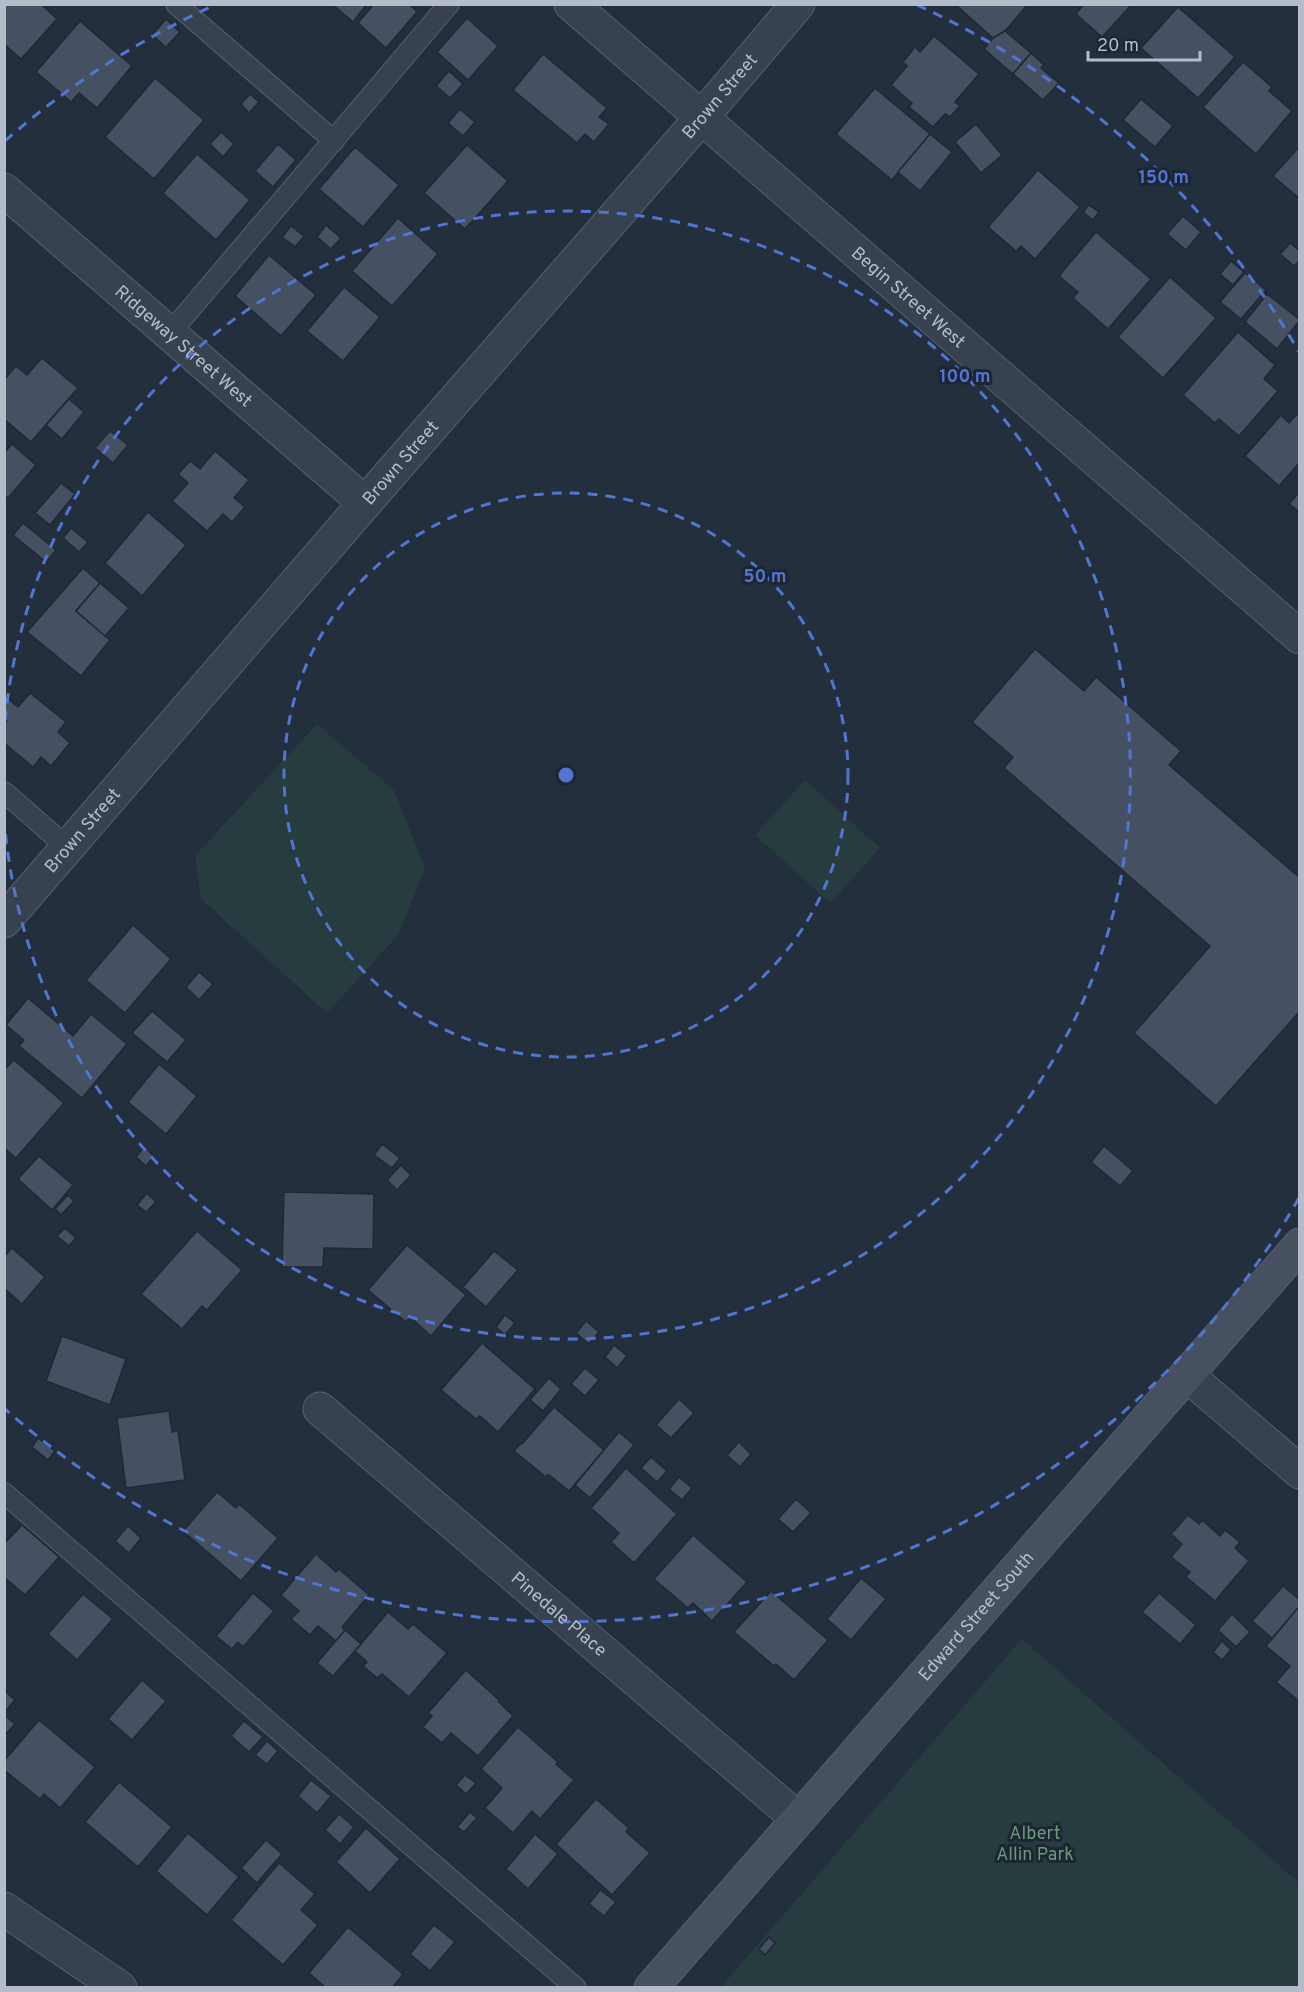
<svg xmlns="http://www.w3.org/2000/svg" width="1304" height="1992" viewBox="0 0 1304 1992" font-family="Overpass,sans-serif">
<rect width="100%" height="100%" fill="#242f3e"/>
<g fill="#263c3f">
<path d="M317,724L394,790L425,868L399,934L327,1013L201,899L195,856Z"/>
<path d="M805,780L880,848L830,903L755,835Z"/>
<path d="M1022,1639L1299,1883V1987L720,1988Z"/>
</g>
<g fill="#455162" stroke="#1f2835" stroke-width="1.5">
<path d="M4,4H41L57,19L21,59L4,44Z"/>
<path d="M332,4H367L353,22Z"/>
<path d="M374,4H409L417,12L386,48L358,23Z"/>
<path d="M958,4H1028L1005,31L993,38L957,6Z"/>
<path d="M1084,4H1132L1102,37L1076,14Z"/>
<path d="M1178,7L1235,57L1198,98L1141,48Z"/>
<path d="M467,18L498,46L468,80L437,52Z"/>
<path d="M166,19L180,32L166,47L152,35Z"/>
<path d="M80,21L132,66L97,108L79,93L71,102L36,72Z"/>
<path d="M1005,31L1031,53L1013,74L984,49L993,38Z"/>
<path d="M934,36L979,74L955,102L960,106L950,117L945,114L933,127L909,107L912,103L891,85L907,66L903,62L915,47L920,52Z"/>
<path d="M1031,53L1044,65L1041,68L1059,83L1043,100L1013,74Z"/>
<path d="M543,54L607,108L599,117L609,124L594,142L585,134L577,143L513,90Z"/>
<path d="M1243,62L1272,87L1269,91L1292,111L1256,154L1203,107Z"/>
<path d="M449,71L463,84L450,98L436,86Z"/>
<path d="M155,78L204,120L154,179L105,137Z"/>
<path d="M875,88L930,134L892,180L836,134Z"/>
<path d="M250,94L259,102L249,113L241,104Z"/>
<path d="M1141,99L1173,126L1155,147L1123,120Z"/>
<path d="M460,109L475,122L463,136L448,123Z"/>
<path d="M976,124L1002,155L981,173L955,142Z"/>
<path d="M221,132L234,144L223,157L210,144Z"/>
<path d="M930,134L952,152L920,191L898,172Z"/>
<path d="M278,144L296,160L273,187L255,171Z"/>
<path d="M467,145L508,181L465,229L424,193Z"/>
<path d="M1300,146V199L1273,176Z"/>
<path d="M355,147L399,185L363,227L319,189Z"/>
<path d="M197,154L250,200L216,240L163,193Z"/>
<path d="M1038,170L1080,207L1035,259L1021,246L1016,251L988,227Z"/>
<path d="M1089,205L1099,212L1093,220L1083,212Z"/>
<path d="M1183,216L1201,232L1186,250L1167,234Z"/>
<path d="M398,218L438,254L392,306L352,271Z"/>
<path d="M326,225L341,238L331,249L317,237Z"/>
<path d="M291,226L304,236L295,247L282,237Z"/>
<path d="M1096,232L1151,279L1108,329L1073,298L1078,292L1059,276Z"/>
<path d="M1290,243L1300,251V260L1294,266L1280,254Z"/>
<path d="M269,255L316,295L281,336L235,296Z"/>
<path d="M1231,261L1244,272L1233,285L1220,274Z"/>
<path d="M1245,273L1266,290L1241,319L1220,302Z"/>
<path d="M1170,277L1216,318L1163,378L1118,337Z"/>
<path d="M344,287L380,317L343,361L307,331Z"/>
<path d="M1267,294L1300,320L1277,349L1245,322Z"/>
<path d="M1238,332L1275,365L1264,379L1278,391L1239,436L1219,419L1215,423L1183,395Z"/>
<path d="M42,358L78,388L31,442L4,419V380L16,366L27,375Z"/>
<path d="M69,399L84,412L62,439L46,425Z"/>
<path d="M1297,414L1300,417V462L1279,486L1245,456L1281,415L1289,423Z"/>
<path d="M110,431L128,445L113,463L95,448Z"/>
<path d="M12,444L36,465L8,498L4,495V453Z"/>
<path d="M215,451L249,480L234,498L245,507L232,522L223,514L207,531L172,501L188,483L178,474L190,461L200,469Z"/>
<path d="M61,483L75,494L50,525L35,513Z"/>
<path d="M1300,491V512L1289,504Z"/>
<path d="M148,512L186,545L142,596L105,563Z"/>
<path d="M23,523L56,550L46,562L13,535Z"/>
<path d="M71,528L88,542L79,552L63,538Z"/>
<path d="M83,568L100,583L76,611L110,640L81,676L27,632Z"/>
<path d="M100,583L129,608L105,636L76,611Z"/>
<path d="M1035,649L1084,691L1096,677L1181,751L1169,765L1300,878V1011L1216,1106L1134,1033L1210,946L1004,768L1013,757L972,722Z"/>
<path d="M30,693L66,722L58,732L70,743L51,766L41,757L33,767L4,743V724L7,721L4,719V701L7,698L18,707Z"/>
<path d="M133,925L171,959L125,1013L86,980Z"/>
<path d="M199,972L213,984L199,1000L186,987Z"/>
<path d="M28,998L73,1036L91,1014L127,1044L82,1098L19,1046L24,1040L6,1025Z"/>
<path d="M152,1011L186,1040L167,1062L132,1033Z"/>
<path d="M14,1060L64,1103L16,1158L4,1148V1070Z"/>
<path d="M159,1064L197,1096L166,1134L128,1102Z"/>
<path d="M382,1144L400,1158L392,1168L374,1155Z"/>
<path d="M1104,1146L1133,1171L1120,1186L1091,1162Z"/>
<path d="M144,1147L154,1156L146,1166L136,1157Z"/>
<path d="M39,1156L73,1185L52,1210L18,1179Z"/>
<path d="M401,1165L411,1175L397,1190L387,1180Z"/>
<path d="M284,1192L374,1194L373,1249L324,1248L323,1267H282Z"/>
<path d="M147,1193L156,1202L146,1212L137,1205Z"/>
<path d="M68,1195L74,1201L61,1215L55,1209Z"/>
<path d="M65,1228L76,1238L69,1246L57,1236Z"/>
<path d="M197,1231L242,1270L207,1310L202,1306L182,1329L141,1294Z"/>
<path d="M407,1245L466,1295L431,1336L410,1317L406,1322L368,1290Z"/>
<path d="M12,1248L45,1277L22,1304L4,1288V1257Z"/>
<path d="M494,1251L518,1270L486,1307L463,1287Z"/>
<path d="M505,1315L515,1323L505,1335L496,1327Z"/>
<path d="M586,1321L599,1332L589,1344L576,1333Z"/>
<path d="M62,1336L126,1359L110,1405L46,1381Z"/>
<path d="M482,1343L535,1389L498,1432L480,1416L476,1419L441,1390Z"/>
<path d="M614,1345L627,1356L617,1368L605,1357Z"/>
<path d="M585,1368L599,1380L585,1396L571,1384Z"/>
<path d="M549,1378L561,1389L543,1411L530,1400Z"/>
<path d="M679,1399L694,1413L671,1438L656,1425Z"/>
<path d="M554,1407L604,1450L569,1491L548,1474L546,1477L514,1451L521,1443L522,1444Z"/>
<path d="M169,1411L172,1432L178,1431L185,1480L126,1488L117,1418Z"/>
<path d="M619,1432L634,1445L590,1498L575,1485Z"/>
<path d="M38,1438L55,1451L48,1460L32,1447Z"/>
<path d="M739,1442L751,1454L740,1467L727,1455Z"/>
<path d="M651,1457L667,1471L657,1482L641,1468Z"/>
<path d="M626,1468L677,1514L634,1563L611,1542L619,1533L591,1508Z"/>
<path d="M679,1477L692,1488L682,1500L669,1489Z"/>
<path d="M217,1492L236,1508L239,1504L278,1538L241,1581L183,1531Z"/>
<path d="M796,1499L811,1513L793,1532L778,1519Z"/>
<path d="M1188,1515L1199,1524L1202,1520L1220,1536L1225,1530L1240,1542L1235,1548L1249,1561L1215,1601L1186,1577L1190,1572L1171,1557L1182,1544L1171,1534Z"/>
<path d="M22,1525L59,1557L25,1595L4,1577V1544Z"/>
<path d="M128,1526L141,1538L129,1553L115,1541Z"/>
<path d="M693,1535L747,1582L712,1621L693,1603L688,1608L654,1579Z"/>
<path d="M316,1554L336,1572L339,1569L369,1595L342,1627L345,1630L336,1641L318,1626L310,1635L291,1619L299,1611L281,1595Z"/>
<path d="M861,1578L886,1599L851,1640L827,1619Z"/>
<path d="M1283,1586L1300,1600V1607L1272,1638L1252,1621Z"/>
<path d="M771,1591L828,1640L794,1680L776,1664L774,1666L734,1632Z"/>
<path d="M253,1593L274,1611L243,1647L238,1642L232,1649L216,1636Z"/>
<path d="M1159,1593L1196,1625L1180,1644L1142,1612Z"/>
<path d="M83,1594L113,1619L77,1660L48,1634Z"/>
<path d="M1297,1609L1300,1611V1702L1276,1682L1290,1666L1266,1646Z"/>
<path d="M388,1612L408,1629L413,1624L447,1653L409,1697L382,1674L377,1678L363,1666L367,1662L355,1651Z"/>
<path d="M1232,1614L1250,1632L1236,1647L1218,1630Z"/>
<path d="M345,1630L361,1644L333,1676L317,1663Z"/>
<path d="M1222,1641L1231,1650L1222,1660L1213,1652Z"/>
<path d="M466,1670L499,1700L498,1701L513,1716L478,1756L451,1733L442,1743L423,1727L432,1716L428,1713Z"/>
<path d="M142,1680L166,1701L132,1740L108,1719Z"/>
<path d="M4,1690L15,1700L4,1713Z"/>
<path d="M4,1715L15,1724L4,1736Z"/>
<path d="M39,1720L95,1767L60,1808L44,1794L40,1799L4,1770V1761Z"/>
<path d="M244,1721L263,1737L249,1752L231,1736Z"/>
<path d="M518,1727L558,1762L556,1764L574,1780L540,1819L532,1811L513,1833L485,1808L502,1788L481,1769Z"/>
<path d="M267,1741L278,1751L267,1764L255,1755Z"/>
<path d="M465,1775L476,1783L466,1794L456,1785Z"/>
<path d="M311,1780L331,1796L317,1813L298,1796Z"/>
<path d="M119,1782L172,1827L138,1867L85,1822Z"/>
<path d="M596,1799L629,1828L626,1832L650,1853L612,1895L556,1844Z"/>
<path d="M470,1812L477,1818L464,1832L457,1827Z"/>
<path d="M339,1814L354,1827L340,1844L325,1830Z"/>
<path d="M366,1828L400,1859L370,1893L336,1862Z"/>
<path d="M188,1833L239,1877L207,1915L156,1871Z"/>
<path d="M535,1834L558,1854L528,1889L506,1869Z"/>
<path d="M266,1840L282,1854L257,1883L241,1868Z"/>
<path d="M279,1863L315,1894L301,1910L318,1925L283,1965L231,1920Z"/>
<path d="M600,1890L616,1902L604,1916L589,1904Z"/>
<path d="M434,1925L455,1942L430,1971L410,1954Z"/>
<path d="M348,1927L403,1974L392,1988H326L309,1973Z"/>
<path d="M769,1937L775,1943L765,1955L759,1949Z"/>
</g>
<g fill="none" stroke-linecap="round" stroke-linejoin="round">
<g stroke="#565f6c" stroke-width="22">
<g id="service">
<path d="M176,4L334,141"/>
<path d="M170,333L449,4"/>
<path d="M4,792L68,848"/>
<path d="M4,1493L576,1988"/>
</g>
</g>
<g stroke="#565f6c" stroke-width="35">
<g id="minor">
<path id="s1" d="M571,4L1300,637"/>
<path id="s2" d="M4,190L365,503"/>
<path id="s3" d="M4,921L365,503L702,117L798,4"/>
<path d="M1187,1375L1300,1472"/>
<path id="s4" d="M320,1409L797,1818"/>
<path d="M4,1909L120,1988"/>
</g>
</g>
<g stroke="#565f6c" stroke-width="35">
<g id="secondary">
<path id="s5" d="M651,1988L1300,1245"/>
</g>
</g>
<use href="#service" stroke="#38414e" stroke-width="20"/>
<use href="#minor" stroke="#38414e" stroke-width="33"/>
<use href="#secondary" stroke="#465061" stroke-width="33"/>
</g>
<g fill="none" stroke="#5274d3" stroke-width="3" stroke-dasharray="10 8">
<circle cx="566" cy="775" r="282"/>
<path d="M5 721A564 564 0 1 1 5 829"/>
<path d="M1299 1198A846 846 0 0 1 5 1409M5 141A846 846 0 0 1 215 5M917 5A846 846 0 0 1 1299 352"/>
</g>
<g text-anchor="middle" stroke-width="6" stroke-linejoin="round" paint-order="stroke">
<g font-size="18" fill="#b4bcc9" stroke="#1d2633">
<text dy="6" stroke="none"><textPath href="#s3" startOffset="1092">Brown Street</textPath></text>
<text dy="6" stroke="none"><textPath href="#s1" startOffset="447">Begin Street West</textPath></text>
<text dy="6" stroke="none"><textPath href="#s2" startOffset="238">Ridgeway Street West</textPath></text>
<text dy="6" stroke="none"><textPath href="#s3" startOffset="606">Brown Street</textPath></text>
<text dy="6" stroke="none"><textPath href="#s3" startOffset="120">Brown Street</textPath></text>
<text dy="6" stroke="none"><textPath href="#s4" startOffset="315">Pinedale Place</textPath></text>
<text dy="6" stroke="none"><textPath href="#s5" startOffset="494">Edward Street South</textPath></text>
</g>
<g font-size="18" fill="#6b9a76" stroke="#1d2633">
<text x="1035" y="1839">Albert<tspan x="1035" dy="21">Allin Park</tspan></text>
</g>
</g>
<circle cx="566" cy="775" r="9" fill="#5274d3" stroke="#1d2633" stroke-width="3"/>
<g font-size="18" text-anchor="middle" font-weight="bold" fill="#5274d3" stroke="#1d2633" stroke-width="6" stroke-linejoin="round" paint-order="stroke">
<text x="1164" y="183">150 m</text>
<text x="965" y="382">100 m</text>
<text x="765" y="582">50 m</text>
</g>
<rect width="1304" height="1992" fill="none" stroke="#b4bcc9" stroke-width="12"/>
<path d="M1088 51v9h112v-9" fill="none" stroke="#b4bcc9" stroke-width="3"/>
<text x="1097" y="51" font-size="18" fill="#b4bcc9" stroke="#1d2633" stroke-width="4.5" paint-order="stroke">20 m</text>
</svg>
